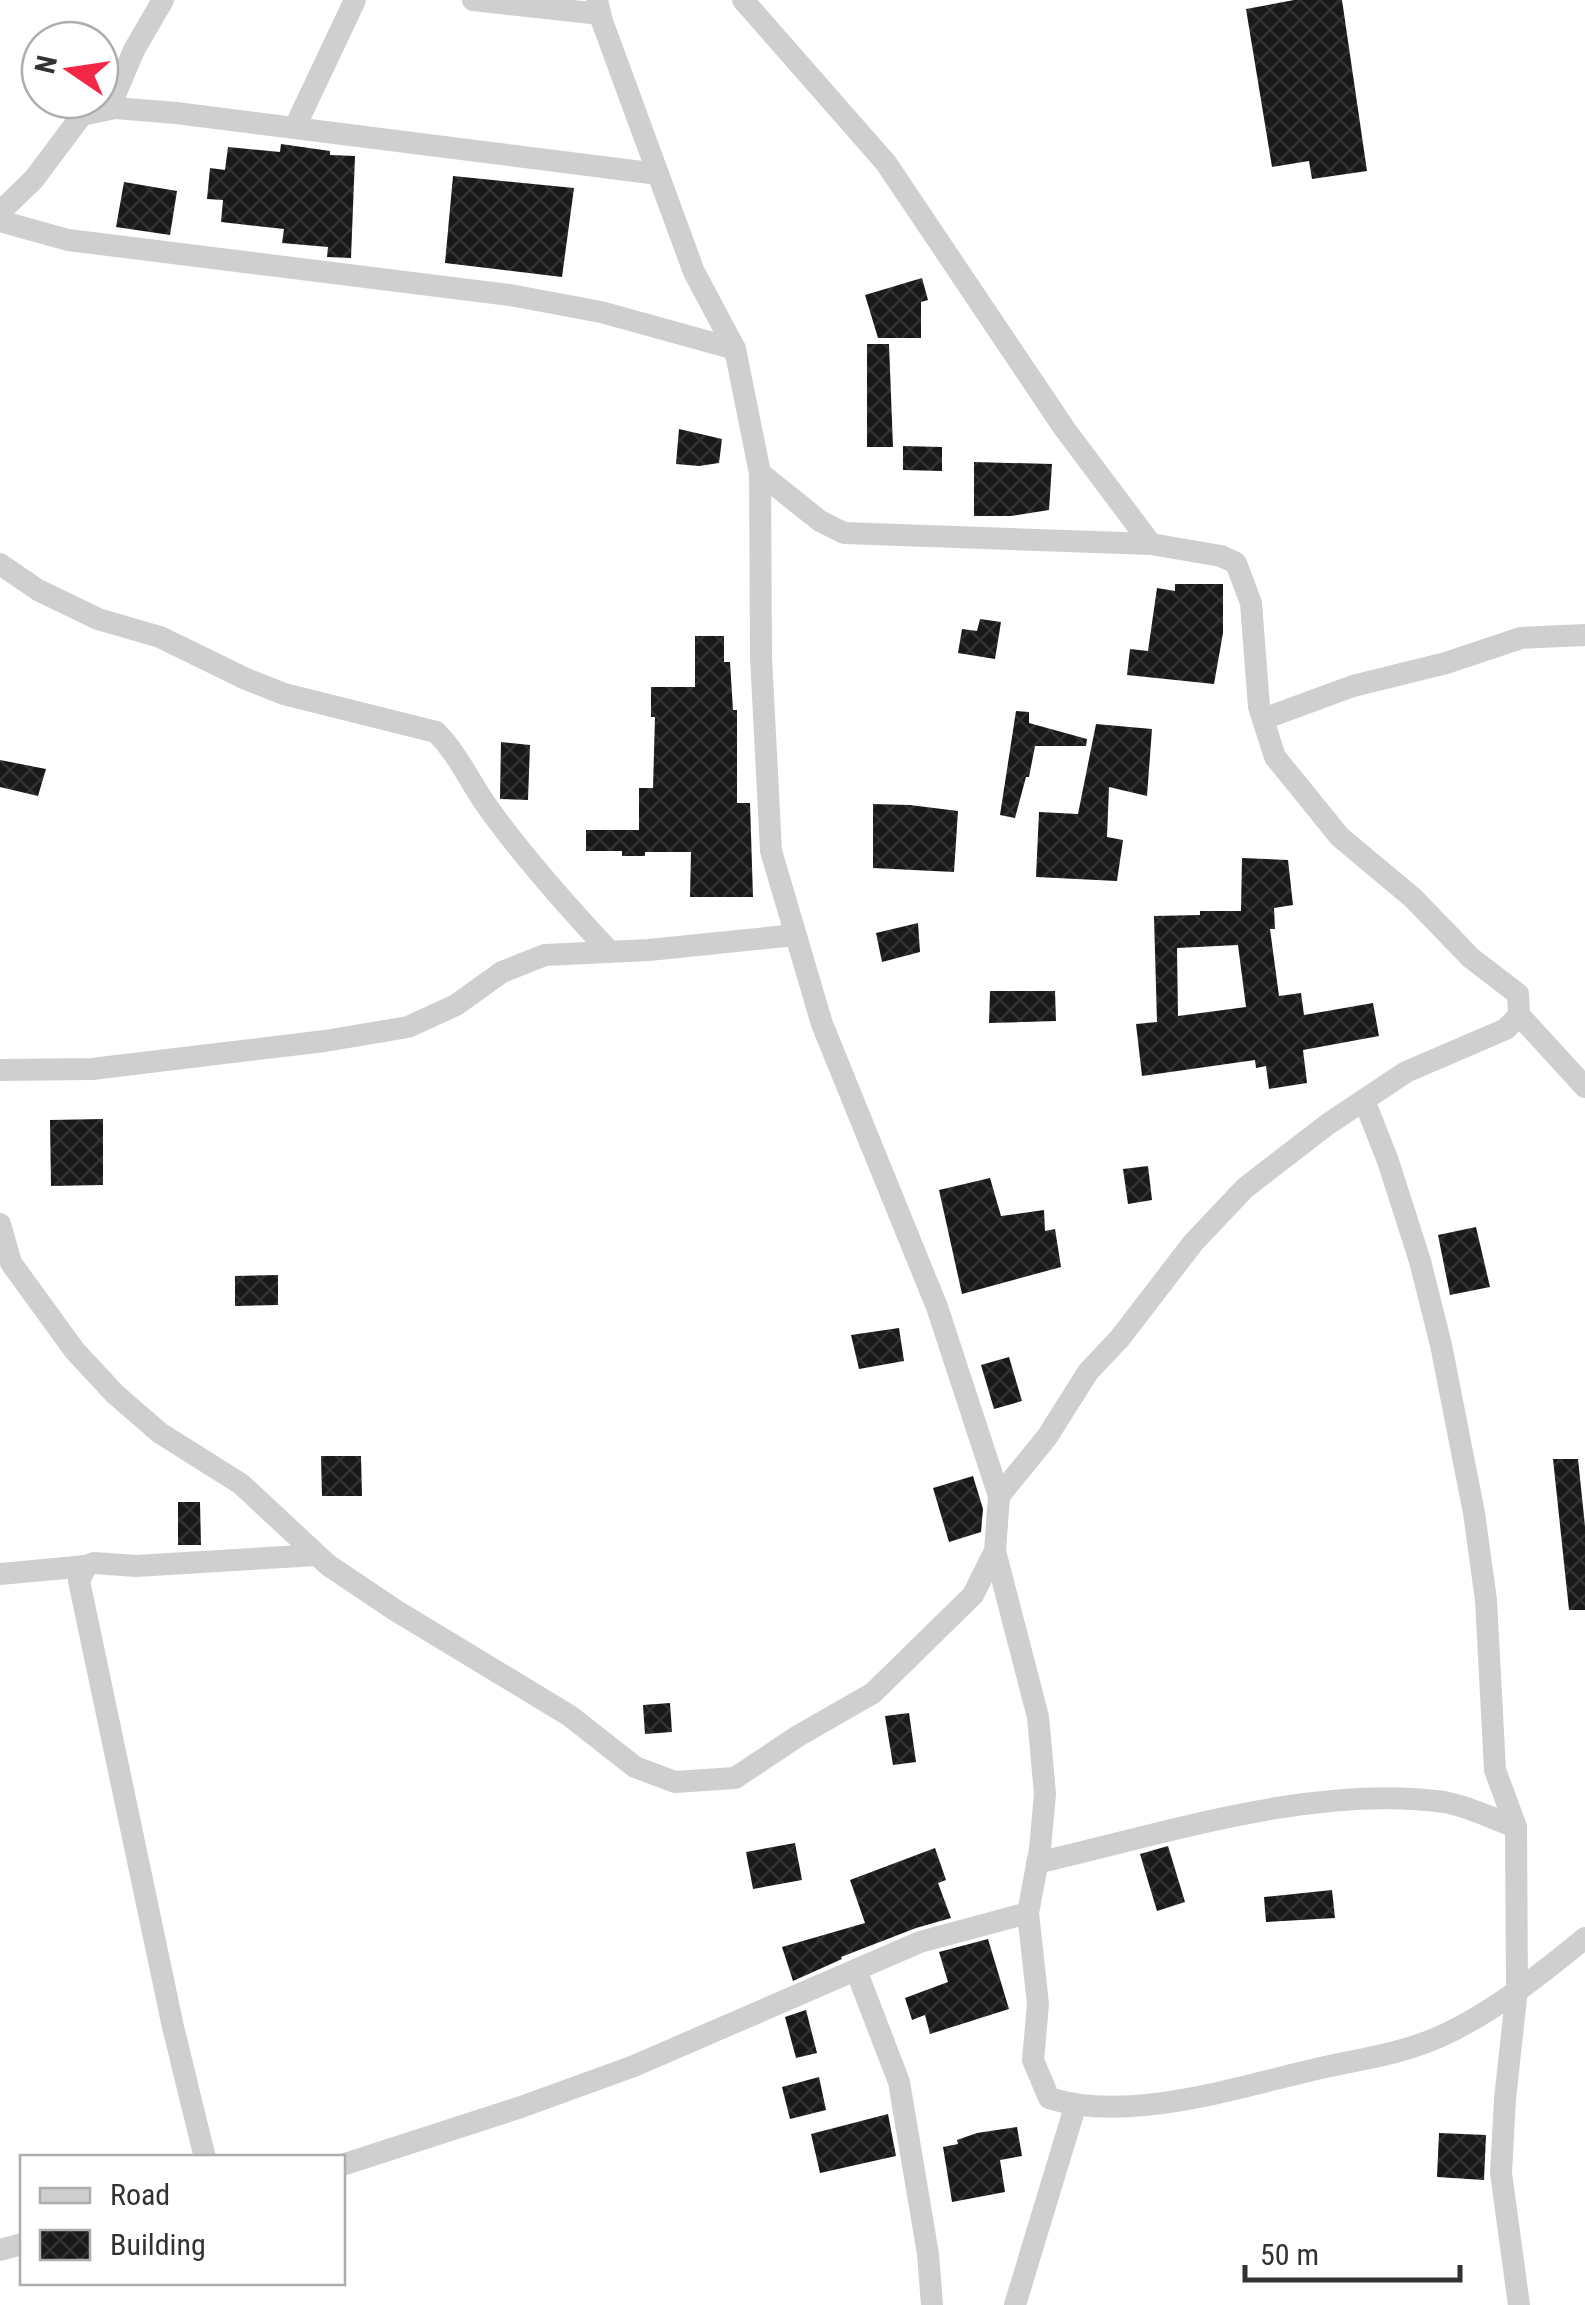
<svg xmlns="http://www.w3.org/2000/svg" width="1585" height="2305" viewBox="0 0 1585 2305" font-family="'Roboto Condensed',sans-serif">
<defs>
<pattern id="building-cross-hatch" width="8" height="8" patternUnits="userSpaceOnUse" patternTransform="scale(2.5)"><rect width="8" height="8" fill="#191919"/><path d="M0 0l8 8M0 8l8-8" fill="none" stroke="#323232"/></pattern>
</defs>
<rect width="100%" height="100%" fill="#fff"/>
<g fill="url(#building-cross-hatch)" fill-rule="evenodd">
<path d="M1294,0H1342L1367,171L1312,179L1309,161L1272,167L1246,9Z"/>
<path d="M281,144L330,151V155L355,156L351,258L327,257L328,247L282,243L284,229L221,222L223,200L207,199L210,168L225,170L228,147L280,152Z"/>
<path d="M453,176L574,188L562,277L445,263Z"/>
<path d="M124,182L177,191L170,235L116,227Z"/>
<path d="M922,278L928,300L921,302V338H878L865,295Z"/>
<path d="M867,344H889L893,447H867Z"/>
<path d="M679,429L722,439L719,463L699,466L676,464Z"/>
<path d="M903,446L942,447V471L903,470Z"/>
<path d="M974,462L1052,464L1049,510L1011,516H974Z"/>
<path d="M1175,584H1223V633L1214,684L1127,675L1130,649L1148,651L1157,588L1175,591Z"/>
<path d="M980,619L1001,622L995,659L958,653L962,629L977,631Z"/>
<path d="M695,636H724V662H730L733,710H737V803H750L753,897H690L691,852H645V856H622V851H586V830H639V788H653L655,717H651V687H695Z"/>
<path d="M1016,711L1029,712V723L1087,739L1086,746H1035L1029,777H1026L1015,818L1000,815Z"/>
<path d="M1096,724L1152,729L1147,796L1109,787L1107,837L1123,840L1117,881L1036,877L1039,812L1078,814Z"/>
<path d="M501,742L530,745L528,800L500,799Z"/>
<path d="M0,760L46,769L38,796L0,787Z"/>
<path d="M873,804L910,805L958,811L954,872L873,868Z"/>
<path d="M1242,858L1288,860L1293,905L1274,908L1275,929H1270L1279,996L1301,993L1304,1015L1373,1003L1379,1036L1303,1050L1307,1083L1269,1089L1266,1066L1256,1068L1255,1060L1142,1076L1136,1024L1157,1022L1154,916L1200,915V911H1241ZM1238,945L1246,1007L1178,1016L1177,948Z"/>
<path d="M918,923L920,952L882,962L876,933Z"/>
<path d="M990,991H1055L1056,1021L989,1023Z"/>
<path d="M103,1119V1185L51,1186L50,1120Z"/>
<path d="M1148,1166L1152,1200L1128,1204L1123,1169Z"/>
<path d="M990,1178L1001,1216L1044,1210L1045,1231L1055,1229L1061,1267L962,1294L939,1190Z"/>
<path d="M1476,1227L1490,1287L1450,1295L1438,1235Z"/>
<path d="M278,1275V1305L235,1306V1276Z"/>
<path d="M899,1328L904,1361L859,1369L851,1335Z"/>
<path d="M1009,1357L1022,1401L994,1409L981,1365Z"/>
<path d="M321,1456H361L362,1496H322Z"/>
<path d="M1553,1459H1578L1585,1526V1610H1569Z"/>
<path d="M973,1476L983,1509L981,1532L949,1542L933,1488Z"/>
<path d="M178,1502H200L201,1545H178Z"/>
<path d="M670,1703L672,1732L645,1734L643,1705Z"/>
<path d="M909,1713L916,1762L893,1765L885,1716Z"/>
<path d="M795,1843L802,1880L753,1889L746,1852Z"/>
<path d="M1168,1846L1185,1902L1157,1911L1140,1854Z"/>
<path d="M935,1848L946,1880L938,1883L951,1918L916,1928L841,1957L842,1959L793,1981L782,1947L865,1923L850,1880Z"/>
<path d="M1332,1890L1335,1918L1266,1922L1264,1897Z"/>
<path d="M988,1939L1009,2009L930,2034L925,2015L912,2020L905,1998L948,1982L939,1952Z"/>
<path d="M806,2010L817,2053L796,2058L785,2017Z"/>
<path d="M819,2077L826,2110L790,2119L782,2087Z"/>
<path d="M888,2114L896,2156L820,2173L811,2134Z"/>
<path d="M1017,2127L1022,2156L1000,2160L1005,2192L952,2202L943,2147L958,2144L957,2140L977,2133Z"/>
<path d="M1439,2133L1486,2135L1484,2180L1437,2177Z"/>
</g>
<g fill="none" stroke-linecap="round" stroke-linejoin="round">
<g stroke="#cfcfcf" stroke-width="22">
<path d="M473,0L600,14"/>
<path d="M597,0L602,21L694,272L735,349L760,473L761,657L771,851L822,1024L937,1307L999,1496L995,1551L1038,1717L1045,1794L1040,1849L1028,1913L1038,2004L1033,2060L1049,2098C1129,2124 1241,2086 1321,2068C1361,2059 1401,2054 1439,2037C1491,2014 1541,1974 1585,1938"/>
<path d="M743,0L886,163L1064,428L1151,544"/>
<path d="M109,109L134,50L163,0"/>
<path d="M295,127L355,0"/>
<path d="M0,212L34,179L82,115L115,108L176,113L658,174"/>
<path d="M0,221L68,240L510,295L601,312L735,349"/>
<path d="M760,473L820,521L844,533L1151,544L1221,556L1236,563L1251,603L1259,707L1275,757L1340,837L1413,898L1471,958L1518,994L1519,1015L1506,1029L1406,1072L1328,1124L1245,1188L1193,1243L1120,1338L1088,1372L1047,1437L999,1496"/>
<path d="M0,564L38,590L98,619L160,637L246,679L284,694L436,732C459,755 470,783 489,809C526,860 567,906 610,952"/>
<path d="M1263,719L1353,686L1446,663L1521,638L1585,635"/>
<path d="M1519,1015L1585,1087"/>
<path d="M0,1070L92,1069L325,1041L408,1027L456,1005L502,972L545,955L649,950L795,935"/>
<path d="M1364,1100L1388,1161L1420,1261L1441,1345L1474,1513L1486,1600L1495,1770L1516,1827L1517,1989L1505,2099L1501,2173L1519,2305"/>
<path d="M0,1224L11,1263L75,1351L115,1394L160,1433L241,1484L328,1565L395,1610L570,1716L635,1767L675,1782L735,1778L798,1736L873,1693L973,1595L995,1551"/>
<path d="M0,1574L86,1566"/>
<path d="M1037,1863C1163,1834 1315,1784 1444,1802C1468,1806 1493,1819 1516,1827"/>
<path d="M856,1970L899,2082L928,2254L932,2305"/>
<path d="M205,2158L173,2027L79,1581L86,1566L94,1563L136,1566L317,1555"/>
<path d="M342,2165L521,2107L634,2066L920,1942L1028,1913"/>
<path d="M0,2250L22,2244"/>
<path d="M1015,2305L1075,2107"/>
</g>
</g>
<rect x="20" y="2155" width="325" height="130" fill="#ffffff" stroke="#adadad" stroke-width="2.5"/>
<rect x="40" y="2188" width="50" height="15" fill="#cfcfcf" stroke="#adadad" stroke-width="2.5"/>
<text x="110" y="2205" font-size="30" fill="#323232">Road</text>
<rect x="40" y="2230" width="50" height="30" fill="url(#building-cross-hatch)" stroke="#adadad" stroke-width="2.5"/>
<text x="110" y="2255" font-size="30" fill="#323232">Building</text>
<g transform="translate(70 70) rotate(283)"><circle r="48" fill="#ffffff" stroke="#adadad" stroke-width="2.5"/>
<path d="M0-8L18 38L0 25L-18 38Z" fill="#f52747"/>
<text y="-15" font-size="28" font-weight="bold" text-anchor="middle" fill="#323232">N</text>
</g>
<path d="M1245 2265v15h215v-15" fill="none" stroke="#323232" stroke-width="5"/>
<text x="1260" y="2265" font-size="30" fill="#323232" stroke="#ffffff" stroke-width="8" paint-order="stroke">50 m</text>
</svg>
